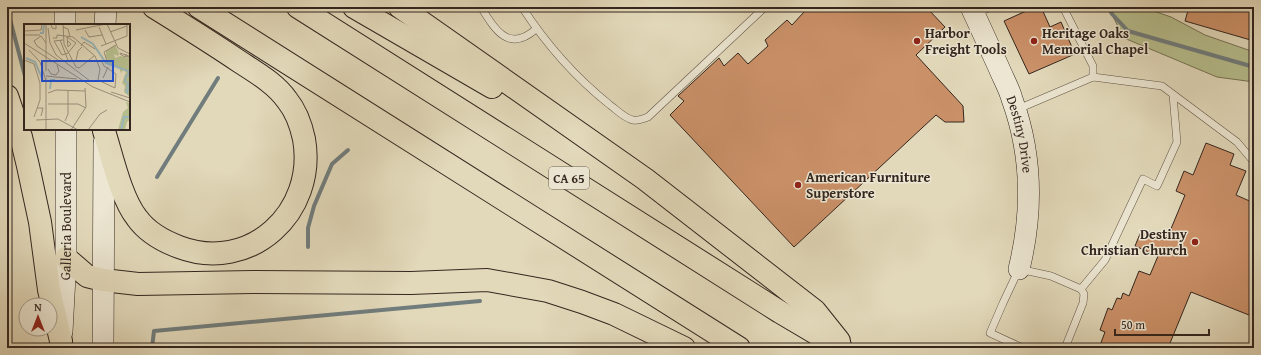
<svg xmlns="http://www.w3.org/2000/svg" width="1261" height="355" viewBox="0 0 1261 355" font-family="'Gentium Book Plus',serif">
<rect width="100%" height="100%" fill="#e2d9ba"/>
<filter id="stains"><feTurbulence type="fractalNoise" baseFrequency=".005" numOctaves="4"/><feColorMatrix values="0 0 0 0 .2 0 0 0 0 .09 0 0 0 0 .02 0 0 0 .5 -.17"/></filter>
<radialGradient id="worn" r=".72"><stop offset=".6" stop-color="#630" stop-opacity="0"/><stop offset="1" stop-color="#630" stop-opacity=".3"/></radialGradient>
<path fill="#b7be8d" stroke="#767256" d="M1108,7H1142L1171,17L1205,35L1254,52V82L1217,77L1124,38Z"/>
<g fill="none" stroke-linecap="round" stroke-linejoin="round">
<g stroke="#717d7d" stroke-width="4">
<path d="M1108,7L1112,14L1128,31L1254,67"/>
<path d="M7,8L25,76"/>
<path d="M157,177L218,78"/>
<path d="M308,247V228L314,206L332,164L348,150"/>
<path d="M152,348L154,331L480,301"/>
</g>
</g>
<g fill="#cb9169" stroke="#34261f">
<path d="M801,7H926L945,27L916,55L963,106L964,122H945L936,115L794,247L670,115L684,101L678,96L719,58L724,66L738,53L748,64L768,46L765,40L787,20L792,25L804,12Z"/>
<path d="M1035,7H1041L1050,27L1061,22L1075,54L1029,74L1004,21Z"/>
<path d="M1189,7H1236L1254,13V41L1185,21Z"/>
<path d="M1206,143L1234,154L1230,165L1246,171L1236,195L1254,203V317L1191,292L1168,348H1099L1105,332L1100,330L1108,308L1112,310L1117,298L1121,299L1123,293L1129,296L1139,271L1150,275L1158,256L1135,246L1142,229L1164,238L1165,235L1168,236L1185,195L1176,191L1184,171L1193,175Z"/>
</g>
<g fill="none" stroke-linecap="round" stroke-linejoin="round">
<g stroke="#605346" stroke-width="8">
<g id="lane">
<path d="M481,7C495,30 509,53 536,29"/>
<path d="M522,7C546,44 575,77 610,105C617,110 624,118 633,120C638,121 643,119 648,117L765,7"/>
<path d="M1063,7L1093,66V77L1162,86L1237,142L1254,162"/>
<path d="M976,13L991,7"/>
<path d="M1018,109L1093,77"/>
<path d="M1081,289L1105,260L1143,179L1157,186L1177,142L1173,95"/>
<path d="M1023,348L990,333L1003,303L1019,269L1051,276L1081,289L1084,294L1083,303L1065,348"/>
</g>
</g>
<g stroke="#34261f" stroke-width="22">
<g id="secondary">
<path d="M65,7V25"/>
<path id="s1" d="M971,7C980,27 990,48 999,68C1003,78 1009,88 1012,99C1032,154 1033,212 1019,269"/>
<path d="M105,25L106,7"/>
<path id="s2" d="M62,332L66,258V129"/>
<path d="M103,348L104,143"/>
</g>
</g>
<g stroke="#34261f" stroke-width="24">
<g id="highway">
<path d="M199,7L739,348"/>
<path d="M298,7L780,312L841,348"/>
<path d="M354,7L492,87"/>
<path d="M400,7L645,179L815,311L839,341"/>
<path d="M7,96L21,137L28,166L40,222L49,290L61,341"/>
<path d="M104,131C112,156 121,198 137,218C147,232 163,241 179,247C250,274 317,212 304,139C301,125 296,111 287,100C276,84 257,73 240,62C212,43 183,25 154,7"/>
<path d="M66,258L87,276L103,280L138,284L253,282L411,283L487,280L548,291L582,302L614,314L684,348"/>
</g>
</g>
<use href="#lane" stroke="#ece6d2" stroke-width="7"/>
<use href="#secondary" stroke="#ece6d2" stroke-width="21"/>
<use href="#highway" stroke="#e2d9ba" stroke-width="22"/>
</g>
<g fill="#8f2418" stroke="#ece6d2" stroke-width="1.5">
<circle cx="917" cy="41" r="4"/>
<circle cx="1034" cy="41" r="4"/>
<circle cx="798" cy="185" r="4"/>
<circle cx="1195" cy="242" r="4"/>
</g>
<g text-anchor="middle" stroke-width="3" stroke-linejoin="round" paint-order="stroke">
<rect fill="#ece6d2" stroke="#6b6055" stroke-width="1" x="549" y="167" width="40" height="22" rx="3"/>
<g font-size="13" font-weight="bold" fill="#34261f">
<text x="569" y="183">CA 65</text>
</g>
<g font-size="14" font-weight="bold" fill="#34261f" stroke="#ece6d2" text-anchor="start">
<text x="925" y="38">Harbor<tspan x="925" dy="16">Freight Tools</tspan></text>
<text x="1042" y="38">Heritage Oaks<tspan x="1042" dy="16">Memorial Chapel</tspan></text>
<text x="806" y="182">American Furniture<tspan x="806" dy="16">Superstore</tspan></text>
<text x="1187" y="239" text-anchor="end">Destiny<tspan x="1187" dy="16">Christian Church</tspan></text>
</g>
<g font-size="14" fill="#34261f" stroke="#ece6d2">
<text dy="5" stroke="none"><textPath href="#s1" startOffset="137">Destiny Drive</textPath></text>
<text dy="5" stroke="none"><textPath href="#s2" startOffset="106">Galleria Boulevard</textPath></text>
</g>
</g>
<g transform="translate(24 24)">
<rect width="106" height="106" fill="#e2d9ba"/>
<path d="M91,21L95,28L92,26L95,29L94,32L90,30L91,34L96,32L106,34V73L100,68L101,62L98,59L102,48L99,46L97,49L95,43L81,38L84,37L80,29L82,32V27ZM102,78L106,79V96L103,98L101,106H94L99,88L104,84Z" fill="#b7be8d"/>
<path fill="none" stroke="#99b7bb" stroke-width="2" d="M16,9H19L20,0M57,13L69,20L82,39L104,47L105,51L102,52L101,57L105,60L103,62L106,65L102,66L104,70M2,34L11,38L18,54M26,65L27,56H31M97,106L100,93H106"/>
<path fill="none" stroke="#9c917c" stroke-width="1" d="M27,0L28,4L32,5V0M39,0L40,20L52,43L55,44L70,32M83,0L94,24L106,30M39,3L44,5L46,13M75,3L82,20M24,4L26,19L32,31L66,57M52,6L82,0M61,6L65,13L78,11M0,7L17,6L18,0M86,8L103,2M0,11H16M29,14H33V11L49,13L71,32L76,45L74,56L91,64L92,50L80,42L77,36L73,38M36,16L44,36M39,16L30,17L38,31L44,29M0,19L69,63L106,78M22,19L17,12L10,17L13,22L34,36M57,22L60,18L71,25M77,22L103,12V0M5,26L16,38L22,57M44,29L52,19L43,13L44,23L47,20L44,17M101,32L105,33V32L96,29V30L101,33V32L102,31V30M0,36L10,40L16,59V76L10,93M46,36L52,37L54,27L58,23M83,37L80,28L92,21M24,45L27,50L32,51L35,47L33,41M22,47V0M22,52L53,55M79,54L84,43M87,68L106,74M24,69L32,66L61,67M24,80H54L62,84M13,84H19L17,92M12,96L34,95L54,106M41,97L44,90V66M22,106V54M47,106L62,83L61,64M64,106L76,90L83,86"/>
<path fill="#1d4ed8" fill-opacity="0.15" stroke="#1d4ed8" stroke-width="2" d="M18,37H89V57H18Z"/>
<rect width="106" height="106" fill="none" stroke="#34261f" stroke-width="2"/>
</g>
<rect width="1261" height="355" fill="none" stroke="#e2d9ba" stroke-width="24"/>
<rect x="8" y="8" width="1245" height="339" fill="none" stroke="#34261f" stroke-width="2"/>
<rect x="12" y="12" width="1237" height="331" fill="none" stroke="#34261f"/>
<g transform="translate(38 317)"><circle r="19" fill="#ece6d2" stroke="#a2998a"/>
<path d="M0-3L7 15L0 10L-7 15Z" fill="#8f2418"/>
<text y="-6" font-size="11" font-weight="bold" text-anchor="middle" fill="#34261f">N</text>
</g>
<path d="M1115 329v6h94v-6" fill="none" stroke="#34261f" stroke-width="2"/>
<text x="1121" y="329" font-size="12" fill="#34261f" stroke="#ece6d2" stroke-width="3" paint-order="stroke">50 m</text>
<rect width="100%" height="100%" filter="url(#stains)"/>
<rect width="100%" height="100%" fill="url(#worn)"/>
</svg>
